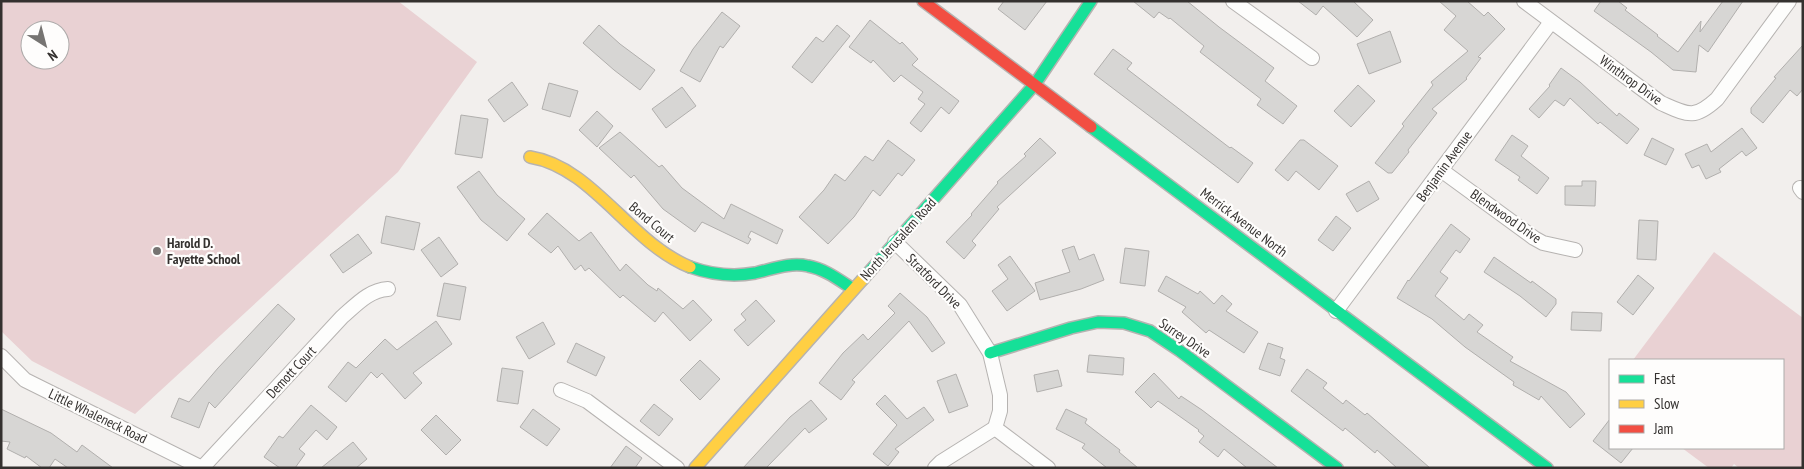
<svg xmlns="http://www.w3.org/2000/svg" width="1804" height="469" viewBox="0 0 1804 469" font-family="'PT Sans Narrow',sans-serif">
<rect width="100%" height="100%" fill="#f2efed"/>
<g fill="#e9d1d3" fill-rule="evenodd">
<path d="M1,1H398L477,62L398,172L135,414L32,361L1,331ZM30,30H60V60H30Z"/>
<path d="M1714,252L1803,318V468H1739L1734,464L1731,468H1709L1682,448H1783V360H1633Z"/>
</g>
<g fill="#d7d6d4" stroke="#b1afad">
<path d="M1004,1H1047L1025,30L998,9Z"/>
<path d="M1133,1H1187L1219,27L1274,68L1265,81L1297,106L1283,124L1257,105L1261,99L1200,52L1204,46L1170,18L1169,19L1159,12L1154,18Z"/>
<path d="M1298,1H1353L1373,20L1357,37L1323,6L1316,15Z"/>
<path d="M1439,1H1467L1484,16L1488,12L1505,29L1478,57L1481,58L1466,78L1467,79L1432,109L1437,113L1408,150L1409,152L1392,173H1388L1375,163L1404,126L1402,124L1433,85L1431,82L1468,51L1444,30L1456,16Z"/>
<path d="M1601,1H1618L1627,8L1625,10L1658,35L1657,36L1678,52L1701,21L1700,32L1723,1H1743L1708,52L1699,45L1696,72L1673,70L1651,52L1594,11Z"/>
<path d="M722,12L740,26L723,48L720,46L700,82L680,71L693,49Z"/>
<path d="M870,20L900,44L902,42L918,59L912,65L959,101L949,114L941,107L921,132L910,123L925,104L918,99L923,92L901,75L894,82L873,60L871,63L849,47Z"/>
<path d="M599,25L620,44L655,70L640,90L614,70L583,43Z"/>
<path d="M837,25L850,36L812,83L792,67L816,37L823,42Z"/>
<path d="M1390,31L1401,62L1369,74L1357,44Z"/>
<path d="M1803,45V89L1797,96L1790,90L1763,123L1751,113V108L1776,78L1774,77Z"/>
<path d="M1113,49L1132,63L1127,69L1230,148L1231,147L1253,163L1238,183L1094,74Z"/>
<path d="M1561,68L1580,82L1617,116L1619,113L1639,129L1627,144L1600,122L1598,124L1570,98L1564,106L1555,100L1539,118L1529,109L1550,86L1549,85Z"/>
<path d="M512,82L528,105L504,122L488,100Z"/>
<path d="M549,83L578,91L570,117L542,109Z"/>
<path d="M1358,85L1375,101L1351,127L1334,111Z"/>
<path d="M682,87L696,106L666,128L652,109Z"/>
<path d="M597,111L613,126L597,147L579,130Z"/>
<path d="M461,115L488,119L482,158L455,154Z"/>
<path d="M1742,128L1757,148L1746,156L1742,151L1719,169L1721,172L1706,179L1699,165L1692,168L1685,154L1707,144L1711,152Z"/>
<path d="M620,132L659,167L662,165L682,188L724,219L731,204L783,230L777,244L751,231L748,237L751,239L748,244L702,222L695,232L663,209L634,175L631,178L599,148Z"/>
<path d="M1512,135L1528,146L1521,156L1549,178L1537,194L1518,180L1520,177L1495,160Z"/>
<path d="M1040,138L1056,153L997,207L999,209L972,241L976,245L964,259L946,242L972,215L971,214L998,183L997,182L1026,156L1024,154Z"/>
<path d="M1652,138L1674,149L1666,165L1644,155Z"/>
<path d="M888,140L915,160L902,176L898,173L880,196L873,190L854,217L828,244L799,217L824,190L835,174L845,181L865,156L873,161Z"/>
<path d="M1300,140H1304L1338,166L1319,190L1296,171L1288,181L1275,170Z"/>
<path d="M479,171L497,195L525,219L507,241L481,220L457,187Z"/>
<path d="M1369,181L1379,199L1357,212L1346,194Z"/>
<path d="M1582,181H1596L1595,206L1565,205V186H1582Z"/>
<path d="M547,213L579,241L591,232L620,271L626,264L648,285L657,291L658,288L683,309L693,300L712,320L690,341L663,312L655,322L623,295L620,298L589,268L585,271L581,265L575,270L558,246L551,253L528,234Z"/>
<path d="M386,216L420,223L414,250L381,243Z"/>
<path d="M1336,216L1351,228L1333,251L1318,240Z"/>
<path d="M1639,220L1658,221L1656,260L1637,259Z"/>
<path d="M1451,224L1470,239L1460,253L1456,250L1440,272L1448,278L1435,296L1464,320L1469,314L1483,325L1477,332L1513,357L1510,361L1566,392L1585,414L1570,428L1541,396L1539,400L1513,385L1514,382L1465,347L1432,319L1397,298L1408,280L1409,281Z"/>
<path d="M358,234L372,253L343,273L330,255Z"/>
<path d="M439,237L458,264L441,277L421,250Z"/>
<path d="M1074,246L1079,260L1094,254L1104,280L1081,289L1040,300L1035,283L1070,272L1062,250Z"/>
<path d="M1125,248L1149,251L1145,286L1120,283Z"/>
<path d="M1010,256L1035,291L1007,311L992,291L1008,279L998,265Z"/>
<path d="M1494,257L1531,283L1532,281L1556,299V304L1546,317L1520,296L1484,272Z"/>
<path d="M1638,275L1654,288L1633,315L1617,302Z"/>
<path d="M1166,276L1198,294L1200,291L1214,304L1222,295L1232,304L1226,311L1258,332L1244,353L1209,330L1206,333L1182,312L1186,307L1158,291Z"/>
<path d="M444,283L466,287L460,320L437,316Z"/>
<path d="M900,293L927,317L945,343L932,352L909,321L852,380L855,382L841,400L819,383L843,353L863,334L868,340L895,313L888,306Z"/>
<path d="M756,300L775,321L748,346L734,330L746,320L741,314Z"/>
<path d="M278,304L295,319L215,408L209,402L199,428L171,417L179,398L189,402L218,368Z"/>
<path d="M1572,312L1602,313L1601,331L1571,330Z"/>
<path d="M436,321L452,344L413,373L422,383L405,399L382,373L377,378L371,372L346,402L328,387L348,362L356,368L385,339L397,350Z"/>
<path d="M543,322L555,344L529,359L516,337Z"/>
<path d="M576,343L605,357L596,376L567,362Z"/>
<path d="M1268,343L1283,348L1280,358L1285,360L1280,376L1259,369Z"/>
<path d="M1089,355L1124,358L1123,375L1087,372Z"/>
<path d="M700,360L720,379L700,400L680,380Z"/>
<path d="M502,368L523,371L518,404L497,401Z"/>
<path d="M1307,369L1327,383L1323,388L1343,404L1346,400L1365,415L1367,413L1430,468H1397L1377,450L1375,453L1345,428L1343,431L1291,391Z"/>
<path d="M1058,370L1062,386L1037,392L1034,375Z"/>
<path d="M1154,373L1179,399L1181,396L1202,410L1278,468H1247L1224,449L1218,457L1199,442L1204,436L1198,431L1199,430L1158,401L1151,408L1135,392Z"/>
<path d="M956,374L968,406L949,413L937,381Z"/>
<path d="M885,395L907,419L924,407L934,420L895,449L899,452L888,466L873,454L897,425L876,404Z"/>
<path d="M811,400L827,419L809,433L805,428L766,468H743L790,417Z"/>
<path d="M654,404L673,419L659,436L640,421Z"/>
<path d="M311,405L337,427L327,440L316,430L299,449L305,454L295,468H280L264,457L279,436L283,438Z"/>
<path d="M1,409L51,433L77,452L82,445L113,468H68L55,459L49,468H42L26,456L25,458L7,449L10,442L1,441Z"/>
<path d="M533,409L560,429L547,446L520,427Z"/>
<path d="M1066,409L1087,419L1085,423L1120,450L1119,452L1138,468H1107L1082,448L1085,444L1056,429Z"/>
<path d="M436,415L461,440L446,455L421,430Z"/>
<path d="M1610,419V448H1633L1621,463L1593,441Z"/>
<path d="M353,442L367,459L356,468H321Z"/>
<path d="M626,446L642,458L635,468H610Z"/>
</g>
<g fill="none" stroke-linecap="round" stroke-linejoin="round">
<g stroke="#b6b3b1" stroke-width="16">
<g id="street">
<path d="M1233,1L1312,58"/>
<path d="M1524,1L1661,103C1688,115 1694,120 1717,99L1789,1"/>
<path d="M1441,170L1534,238L1543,243L1575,250"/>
<path d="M1800,188L1803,192"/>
<path d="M895,242L960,305L990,353L1000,395V411L995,428"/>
<path d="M1336,311L1551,22"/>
<path d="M1,356L25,380L202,468"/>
<path d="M561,390L587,401L677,468"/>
<path d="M995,428L1048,468"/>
<path d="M202,468L342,317C356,305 369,290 388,289"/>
<path d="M935,468L941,462L995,428"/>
</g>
</g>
<g stroke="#b6b3b1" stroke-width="14">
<g id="fast">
<path d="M1091,127L1547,468"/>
<path d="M690,267C710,274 733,277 755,273C773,269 790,262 808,266C825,269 839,280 853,289"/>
<path d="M863,279L1035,84L1091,1"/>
<path d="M990,353L1071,328L1098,322L1124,323L1150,331L1180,351L1337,468"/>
</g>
</g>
<g stroke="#b6b3b1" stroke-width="14">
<g id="slow">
<path d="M530,157C593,167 630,243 690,267"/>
<path d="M695,468L863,279"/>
</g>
</g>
<g stroke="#b6b3b1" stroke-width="14">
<path id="jam" d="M923,1L1091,127"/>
</g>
<use href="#street" stroke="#fdfdfc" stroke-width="14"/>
<use href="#fast" stroke="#16e098" stroke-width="11"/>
<use href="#slow" stroke="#ffcf43" stroke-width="11"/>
<use href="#jam" stroke="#f24e42" stroke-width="11"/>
</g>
<circle fill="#767472" stroke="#fefdfc" stroke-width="2" cx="157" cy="251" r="5"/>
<g text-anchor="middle" stroke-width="4.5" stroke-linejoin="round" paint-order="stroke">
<g font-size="14" fill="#34312f" stroke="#fefdfc">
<text transform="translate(1631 80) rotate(36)" y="5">Winthrop Drive</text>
<text transform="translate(1444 166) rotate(-54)" y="5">Benjamin Avenue</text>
<text transform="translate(1506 216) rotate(35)" y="5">Blendwood Drive</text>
<text transform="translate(652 222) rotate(40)" y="5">Bond Court</text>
<text transform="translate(1244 222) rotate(37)" y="5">Merrick Avenue North</text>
<text transform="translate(898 239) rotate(-48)" y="5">North Jerusalem Road</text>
<text transform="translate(934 281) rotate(45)" y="5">Stratford Drive</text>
<text transform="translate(1185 338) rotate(34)" y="5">Surrey Drive</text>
<text transform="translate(291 372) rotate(-47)" y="5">Demott Court</text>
<text transform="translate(98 416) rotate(26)" y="5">Little Whaleneck Road</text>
</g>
<g font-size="14" font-weight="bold" fill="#34312f" stroke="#fefdfc" text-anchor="start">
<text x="167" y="248">Harold D.<tspan x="167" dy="16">Fayette School</tspan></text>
</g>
</g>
<rect width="1804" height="469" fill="none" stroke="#34312f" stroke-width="5"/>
<rect x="1609" y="359" width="175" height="90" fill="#fefdfc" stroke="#adabaa"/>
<rect x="1619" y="375" width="25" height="8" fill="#16e098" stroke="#adabaa"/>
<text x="1654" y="384" font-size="15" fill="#34312f">Fast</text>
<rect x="1619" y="400" width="25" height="8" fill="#ffcf43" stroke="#adabaa"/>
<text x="1654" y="409" font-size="15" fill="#34312f">Slow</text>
<rect x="1619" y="425" width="25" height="8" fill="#f24e42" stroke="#adabaa"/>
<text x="1654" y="434" font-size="15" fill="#34312f">Jam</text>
<g transform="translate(45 45) rotate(144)"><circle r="24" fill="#fefdfc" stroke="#adabaa"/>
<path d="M0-4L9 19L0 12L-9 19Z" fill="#767472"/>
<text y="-8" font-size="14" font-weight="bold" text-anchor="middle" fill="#34312f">N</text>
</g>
</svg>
